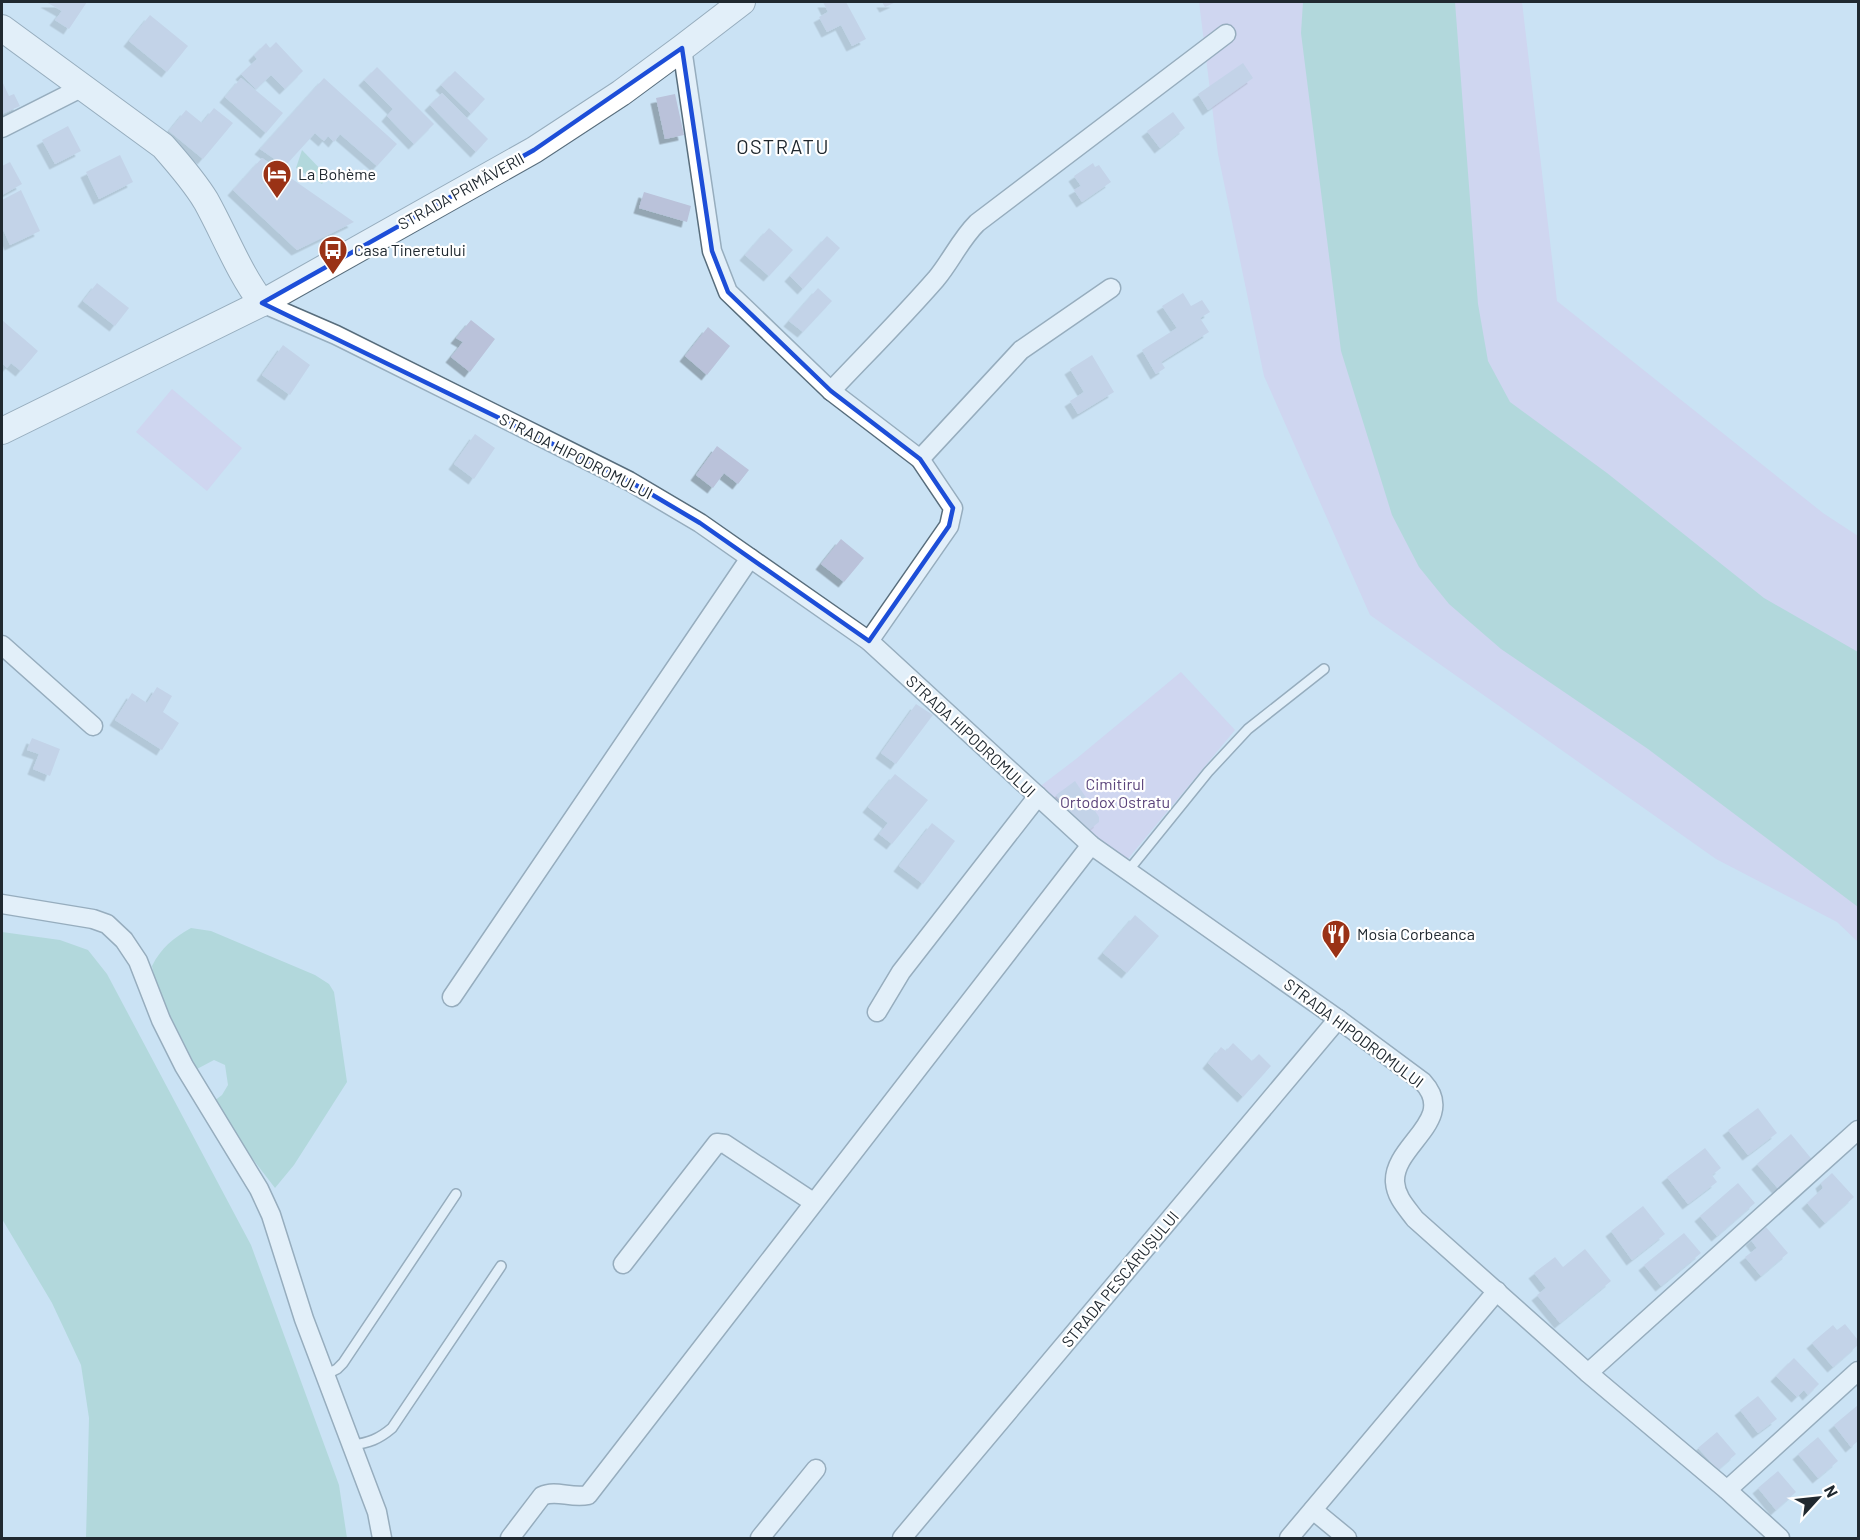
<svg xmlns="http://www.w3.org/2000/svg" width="1860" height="1540" viewBox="0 0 1860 1540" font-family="Barlow,sans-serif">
<defs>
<filter id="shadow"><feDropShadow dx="-5.5" dy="5.5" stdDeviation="0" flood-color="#0004"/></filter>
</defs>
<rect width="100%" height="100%" fill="#cae2f4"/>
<g fill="#d4c7eb">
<path d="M1199,2H1522L1557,301L1823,513L1858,536V942L1837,922L1716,859L1370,615L1264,376L1218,154Z"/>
<path d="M172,389L242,448L207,491L136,432Z"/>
<path d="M1181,672L1235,730L1127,860L1089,838L1034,791L1076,759Z"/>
</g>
<g fill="#95cdbf">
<path d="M1303,2H1455L1478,304L1488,361L1510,402L1607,473L1764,598L1858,652V907L1648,749L1501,649L1449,604L1419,567L1392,515L1341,351L1301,33Z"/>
<path d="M302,150L327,176L322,184L296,168Z"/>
<path d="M191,928L211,931L315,975L329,984L334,992L347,1082L294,1165L275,1188L228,1127L214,1101L222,1095L228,1085L225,1065L214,1060L197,1069L157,989L152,966C161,948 173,938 191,928Z"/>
<path d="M2,932L60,940L88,950L107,974L251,1245L339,1485L347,1538H86L89,1418L81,1365L52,1303L2,1219Z"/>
</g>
<g fill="#bac2da" filter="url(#shadow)">
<path d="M46,2H87L69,29L55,20L62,11Z"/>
<path d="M823,2H846L866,39L852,46L841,25L827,32L819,17L828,12Z"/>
<path d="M882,2H896L885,7Z"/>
<path d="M150,15L188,46L167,72L129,41Z"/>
<path d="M276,42L303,71L285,89L271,75L256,89L241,74L257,59L254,55L266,43L270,48Z"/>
<path d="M1243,63L1253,78L1208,110L1198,94Z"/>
<path d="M377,67L434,124L414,144L387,116L393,109L364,80Z"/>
<path d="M455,71L485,99L471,114L441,85Z"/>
<path d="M241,78L283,113L266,133L225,97Z"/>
<path d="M324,78L397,144L377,166L340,134L334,142L328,136L324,141L315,133L285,166L260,149Z"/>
<path d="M2,81L9,96L14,94L20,106L2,114Z"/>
<path d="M442,93L488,139L476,152L430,105Z"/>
<path d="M675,94L684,135L665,139L656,98Z"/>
<path d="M214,108L233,123L203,159L169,131L186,110L202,123Z"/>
<path d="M1173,112L1185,128L1160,148L1147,131Z"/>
<path d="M68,126L81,151L55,164L42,140Z"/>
<path d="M120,155L133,182L99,199L86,172Z"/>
<path d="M262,158L354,222L297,250L233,190Z"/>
<path d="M10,162L22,184L2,195V166Z"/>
<path d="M1093,163L1095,167L1099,165L1111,182L1082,202L1074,190L1081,186L1074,176Z"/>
<path d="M21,190L40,231L10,245L2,227V200Z"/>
<path d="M644,192L691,206L687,222L639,208Z"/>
<path d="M769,228L793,250L769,276L745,255Z"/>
<path d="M827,236L840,248L803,289L790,276Z"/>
<path d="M97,283L129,308L115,326L83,301Z"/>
<path d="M818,288L832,301L803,332L789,321Z"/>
<path d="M1183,293L1191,306L1202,300L1210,312L1200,318L1209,332L1161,362L1165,368L1156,374L1142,350L1177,328L1162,306Z"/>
<path d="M2,320L38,351L21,371L11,363L7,368L2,363Z"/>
<path d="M471,320L495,339L470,372L451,357L463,342L456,338Z"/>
<path d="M708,327L730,346L707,375L685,356Z"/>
<path d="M283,345L310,365L290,395L262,375Z"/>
<path d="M1092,355L1114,392L1078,414L1070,401L1084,392L1070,369Z"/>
<path d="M475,434L495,448L474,479L454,464Z"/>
<path d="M717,446L749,470L738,484L724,473L713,488L696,475Z"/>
<path d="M841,539L864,558L844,582L821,564Z"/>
<path d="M157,687L172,696L163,712L179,723L162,750L115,720L132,693L147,703Z"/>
<path d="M916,704L933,715L896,764L881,753Z"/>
<path d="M32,738L60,749L50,776L33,769L39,754L27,750Z"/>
<path d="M895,774L928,800L892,844L879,834L888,823L868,807Z"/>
<path d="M1075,781L1099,817V822L1089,830L1078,825L1056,795Z"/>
<path d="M932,823L955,841L923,884L899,866Z"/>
<path d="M1135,915L1159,936L1127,973L1103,953Z"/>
<path d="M1233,1043L1252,1061L1259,1054L1271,1066L1243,1097L1208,1063L1221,1047L1226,1051Z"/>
<path d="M1758,1108L1777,1133L1748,1155L1728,1130Z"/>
<path d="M1791,1134L1815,1163L1781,1192L1757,1164Z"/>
<path d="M1705,1148L1721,1168L1712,1175L1717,1182L1688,1204L1667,1177Z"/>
<path d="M1832,1173L1854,1197L1825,1223L1807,1203L1823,1188L1821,1183Z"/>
<path d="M1738,1183L1755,1203L1717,1236L1700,1216Z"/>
<path d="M1643,1206L1665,1234L1632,1260L1611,1231Z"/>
<path d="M1766,1227L1788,1253L1761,1276L1745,1257L1757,1248L1751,1240Z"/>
<path d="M1684,1233L1701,1253L1661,1286L1644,1265Z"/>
<path d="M1585,1249L1611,1281L1560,1323L1537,1295L1546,1288L1534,1273L1555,1257L1563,1267Z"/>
<path d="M1845,1324L1858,1340V1345L1833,1367L1812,1343L1833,1325L1837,1330Z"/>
<path d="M1794,1358L1819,1384L1808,1395L1804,1390L1797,1397L1776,1376Z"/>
<path d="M1758,1396L1777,1419L1758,1433L1740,1410Z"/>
<path d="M1858,1405V1441L1851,1447L1834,1425Z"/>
<path d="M1717,1432L1736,1454L1718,1470L1698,1448Z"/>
<path d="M1818,1437L1838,1461L1818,1478L1798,1454Z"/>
<path d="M1778,1471L1796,1492L1776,1510L1758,1488Z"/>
</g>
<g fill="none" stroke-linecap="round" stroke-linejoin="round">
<g stroke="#586d7c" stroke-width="12">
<g id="lane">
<path d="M1128,871L1208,772L1248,729L1324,669"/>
<path d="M325,1375L337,1369L343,1363L456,1194"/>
<path d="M352,1445C369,1443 379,1439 392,1428L501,1266"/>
</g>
</g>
<g stroke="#586d7c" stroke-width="21">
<g id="street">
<path d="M682,48L712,251L728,292L831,391L920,459L953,508L949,526L869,641"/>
<path d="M2,128L83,87"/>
<path d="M262,303L336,335L569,451L629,481L700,523L869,641L1091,845L1338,1019L1423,1082C1458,1120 1393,1145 1395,1182C1396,1197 1406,1207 1415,1219L1588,1373L1727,1490L1780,1538"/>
<path d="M831,391C866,354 902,318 936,279C951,261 960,240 977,223L1226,34"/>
<path d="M920,459L1021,350L1111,288"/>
<path d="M2,645L93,726"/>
<path d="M2,904L93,919L107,924L124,940L138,961L161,1020L184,1066L259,1189L271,1215L304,1319L377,1512L382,1538"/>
<path d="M452,997L750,558"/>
<path d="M877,1012L901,972L1038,796"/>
<path d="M623,1264L717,1143L725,1144L813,1202"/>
<path d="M1588,1373L1858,1130"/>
<path d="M1727,1490L1858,1371"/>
<path d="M1313,1510L1347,1538"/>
<path d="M510,1538L542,1496C556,1489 571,1499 588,1495L1091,845"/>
<path d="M760,1538L816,1469"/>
<path d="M902,1538L1338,1019"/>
<path d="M1289,1538L1497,1291"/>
</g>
</g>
<g stroke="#586d7c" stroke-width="28">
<g id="secondary">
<path d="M2,28L163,146C178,163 194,181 206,201C225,235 238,271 262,303"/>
<path d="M2,431L262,303L534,150L621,93L682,48L742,2"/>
</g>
</g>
<use href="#lane" stroke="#fff" stroke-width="9"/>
<use href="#street" stroke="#fff" stroke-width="18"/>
<use href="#secondary" stroke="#fff" stroke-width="26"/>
</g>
<path d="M0 0H1860V1540H0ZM682,48L712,251L728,292L831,391L920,459L953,508L949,526L869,641L700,523L629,481L262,303L534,150Z" fill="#cae2f4" fill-opacity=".55" fill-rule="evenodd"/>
<path fill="none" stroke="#1d4ed8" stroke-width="4.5" stroke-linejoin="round" d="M682,48L712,251L728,292L831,391L920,459L953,508L949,526L869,641L700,523L629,481L262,303L534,150Z"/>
<defs>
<g id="hotel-pin" transform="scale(1.5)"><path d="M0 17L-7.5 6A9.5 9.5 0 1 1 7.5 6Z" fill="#9a3216" stroke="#fff"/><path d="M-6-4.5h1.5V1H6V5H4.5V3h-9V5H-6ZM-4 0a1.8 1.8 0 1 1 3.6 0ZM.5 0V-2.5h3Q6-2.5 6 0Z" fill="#fff"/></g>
<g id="bus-pin" transform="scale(1.5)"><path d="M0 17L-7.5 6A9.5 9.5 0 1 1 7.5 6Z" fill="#9a3216" stroke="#fff"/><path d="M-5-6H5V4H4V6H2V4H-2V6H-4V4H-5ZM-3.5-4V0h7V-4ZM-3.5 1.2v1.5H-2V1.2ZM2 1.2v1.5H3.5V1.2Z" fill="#fff"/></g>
<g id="restaurant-pin" transform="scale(1.5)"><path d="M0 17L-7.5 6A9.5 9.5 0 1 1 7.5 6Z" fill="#9a3216" stroke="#fff"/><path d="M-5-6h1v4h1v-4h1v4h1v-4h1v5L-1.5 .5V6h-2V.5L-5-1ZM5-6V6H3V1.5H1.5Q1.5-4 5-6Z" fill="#fff"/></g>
</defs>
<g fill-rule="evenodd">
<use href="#hotel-pin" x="277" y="174"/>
<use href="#bus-pin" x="333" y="250"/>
<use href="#restaurant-pin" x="1336" y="934"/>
</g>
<g text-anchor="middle" stroke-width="4.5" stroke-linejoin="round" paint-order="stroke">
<g font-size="16" fill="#202930" stroke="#fff" text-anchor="start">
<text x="298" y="180">La Bohème</text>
<text x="354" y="256">Casa Tineretului</text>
<text x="1357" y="940">Mosia Corbeanca</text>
</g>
<g font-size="16" fill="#202930" stroke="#fff">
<text transform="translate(461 191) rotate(-29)" y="6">STRADA PRIMĂVERII</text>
<text transform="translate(576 456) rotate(27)" y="6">STRADA HIPODROMULUI</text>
<text transform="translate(971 736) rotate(43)" y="6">STRADA HIPODROMULUI</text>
<text transform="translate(1354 1033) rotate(37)" y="6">STRADA HIPODROMULUI</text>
<text transform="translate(1120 1279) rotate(-50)" y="6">STRADA PESCĂRUȘULUI</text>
</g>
<g font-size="16" fill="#5b447b" stroke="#fff">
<text x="1115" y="790">Cimitirul<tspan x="1115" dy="18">Ortodox Ostratu</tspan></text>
</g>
<g font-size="20" letter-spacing="1.5" fill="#202930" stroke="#fff">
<text x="783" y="154">OSTRATU</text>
</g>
</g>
<rect width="1860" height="1540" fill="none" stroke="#202930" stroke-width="6"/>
<g transform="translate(1818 1498) rotate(63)" stroke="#ffffff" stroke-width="4.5" paint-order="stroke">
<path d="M0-4.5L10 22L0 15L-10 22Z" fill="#202930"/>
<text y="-9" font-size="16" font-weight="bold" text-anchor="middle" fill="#202930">N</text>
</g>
</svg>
